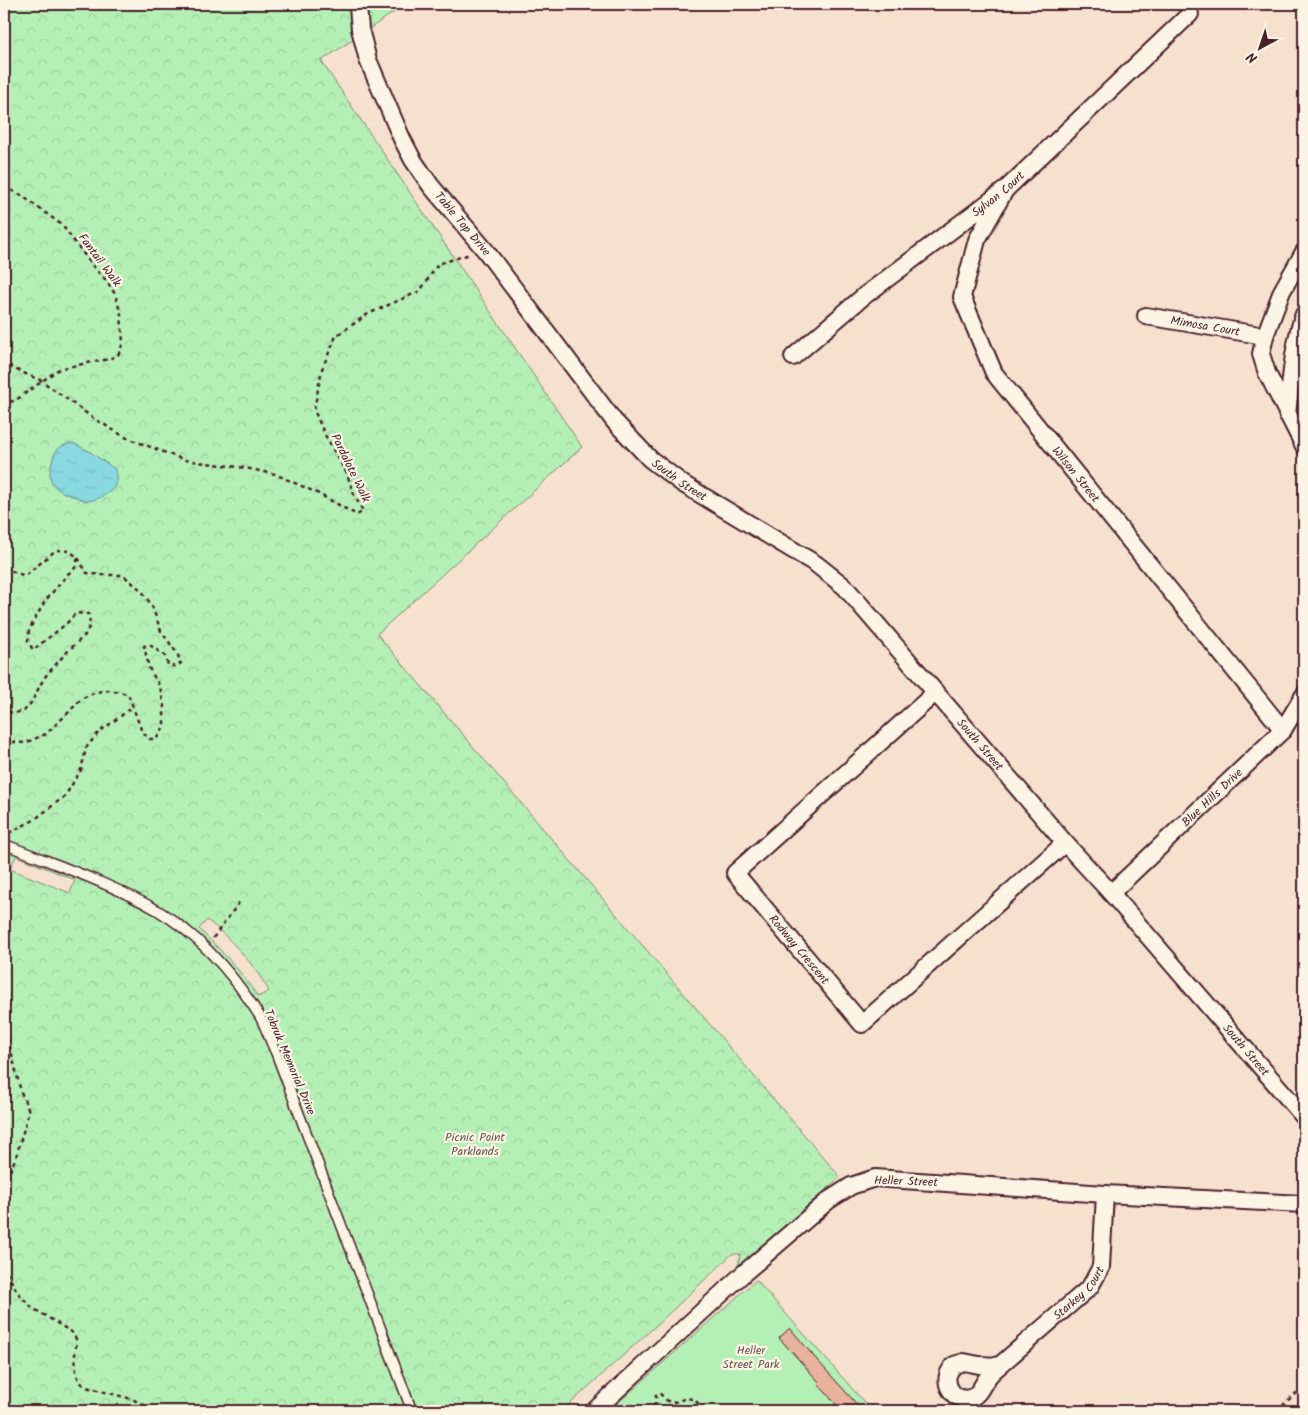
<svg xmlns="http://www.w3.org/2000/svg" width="1308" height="1415" viewBox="0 0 1308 1415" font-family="Kalam,sans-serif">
<defs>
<pattern id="forest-crowns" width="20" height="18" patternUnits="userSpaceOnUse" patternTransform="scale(1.25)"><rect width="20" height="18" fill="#b4f0b5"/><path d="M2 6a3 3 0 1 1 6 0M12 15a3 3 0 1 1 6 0" fill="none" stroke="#9ccd9c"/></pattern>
<pattern id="water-ripples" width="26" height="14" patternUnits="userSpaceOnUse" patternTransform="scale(1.25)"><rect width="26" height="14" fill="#88d9e0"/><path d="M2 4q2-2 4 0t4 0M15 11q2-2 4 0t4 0" fill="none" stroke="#77bac0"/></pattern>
</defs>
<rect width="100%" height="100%" fill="#f6e1cf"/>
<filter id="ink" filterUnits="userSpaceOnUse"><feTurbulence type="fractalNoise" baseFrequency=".02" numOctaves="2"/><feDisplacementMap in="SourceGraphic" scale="10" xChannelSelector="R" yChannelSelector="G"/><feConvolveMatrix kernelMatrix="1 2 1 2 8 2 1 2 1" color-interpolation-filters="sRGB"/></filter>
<g filter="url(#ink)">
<path fill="#b4f0b5" stroke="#7f8870" d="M756,1280L872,1411H609Z"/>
<path fill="url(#forest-crowns)" stroke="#7f8870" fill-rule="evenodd" d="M4,4H406L321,61L582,447L377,634L840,1177L738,1267L740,1254H732L663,1319L562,1411H4ZM16,856L75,880L70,893L10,869ZM207,920C231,939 254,964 269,991L258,997C241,971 222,951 199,929Z"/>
<path fill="url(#water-ripples)" stroke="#6f8f98" d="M73,443L89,451L115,469C116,475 118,481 114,487C110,494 95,501 87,501C83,500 79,498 76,497C57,492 45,484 52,462C56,448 59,446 73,443Z"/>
<path fill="#e8b29c" stroke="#4a1f2b" d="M790,1328L817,1360L863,1411H842L818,1384L820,1383L779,1338Z"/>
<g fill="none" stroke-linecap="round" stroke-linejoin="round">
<g stroke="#4a1f2b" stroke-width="12">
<path id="service" d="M4,844C54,864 110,883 157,910C199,935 233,974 259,1015C266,1027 270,1041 276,1053L412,1411"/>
</g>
<g stroke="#4a1f2b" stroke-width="20">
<g id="minor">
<path id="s1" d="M359,4L358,7L360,29L368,60L402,139L413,160L431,186L485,250L614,421L650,459L683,484L816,564L845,587L1065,843L1111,893L1304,1117"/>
<path id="s2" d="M1005,190L977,240L962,297L994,373L1283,730"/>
<path d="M1304,252L1282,291L1265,336L1261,354L1267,373L1304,446"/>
<path id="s3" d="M1146,316L1265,336"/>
<path id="s4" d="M793,357L864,296L1005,190L1190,14"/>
<path d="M1287,414C1291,381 1293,345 1304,314"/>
<path id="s5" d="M935,693L735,873L862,1024L1065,843"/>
<path id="s6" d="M1111,893L1283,730L1304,695"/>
<path id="s7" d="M999,1366L979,1365L964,1362L954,1365C952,1368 949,1371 948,1375C945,1388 956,1402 970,1398C980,1395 982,1384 988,1377C991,1373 995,1369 999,1366L1090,1287L1101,1267L1105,1194"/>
<path d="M594,1411L744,1273L829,1200L851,1186L875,1178L1105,1194L1304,1204"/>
</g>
</g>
<g stroke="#4a1f2b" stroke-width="2.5" stroke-dasharray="4 4" stroke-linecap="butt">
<path d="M4,187L21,195L62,225L95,269L106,280L115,294L121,314L123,343L118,355L109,359L87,363L59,369L16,400L4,404"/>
<path d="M4,360L12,368L42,381L93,418L125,437L184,460L245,468L275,474L317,493L357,515L363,511L354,495L347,474L325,435L314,410L322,369L336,336L368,314L420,291L438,264L470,254"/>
<path d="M78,558L87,573L101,575H123L142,591L152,606L161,631L177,653L181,663L176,667L168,665L165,656L150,645L144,646L149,668L160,687L164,706V726L160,734L156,739H150L142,732L133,707"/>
<path d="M4,568L25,576L56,550L70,551L78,558L75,568L68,574L45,601L29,630L28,641L33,650L66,624L76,613L89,614L90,625L85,635L65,654L44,678L31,703L24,711L13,713L4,710"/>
<path d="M4,741L25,743L46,734L67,714L81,699L96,692L110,690L128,694L133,707L99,732L86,748L81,770L65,796L34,820L9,833"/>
<path d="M213,938L241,900"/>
<path d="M4,1022L21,1092L29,1111L16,1157L4,1185"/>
<path d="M4,1265L5,1270L18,1293L31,1307L73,1333L77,1341L75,1353L76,1372L79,1381L86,1387L132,1399L156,1411"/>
<path d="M378,1411L398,1404"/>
<path d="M648,1411L656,1403V1395L659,1393C662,1395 665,1400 668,1401C680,1407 688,1386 704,1411"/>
<path d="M1276,1411L1304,1386"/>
</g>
<use href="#service" stroke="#fcf5e5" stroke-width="9"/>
<use href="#minor" stroke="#fcf5e5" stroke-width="16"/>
</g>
</g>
<g text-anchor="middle" stroke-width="4.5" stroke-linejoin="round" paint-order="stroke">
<g font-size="12" fill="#4a1f2b" stroke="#fcf5e5">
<text dy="4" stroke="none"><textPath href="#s4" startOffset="262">Sylvan Court</textPath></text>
<text dy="4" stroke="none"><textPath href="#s1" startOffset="248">Table Top Drive</textPath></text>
<text transform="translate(100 260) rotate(53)" y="4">Fantail Walk</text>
<text dy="4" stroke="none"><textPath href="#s3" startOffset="60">Mimosa Court</textPath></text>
<text transform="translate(351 468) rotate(64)" y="4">Pardalote Walk</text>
<text dy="4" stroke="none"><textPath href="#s2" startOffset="329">Wilson Street</textPath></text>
<text dy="4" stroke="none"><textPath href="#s1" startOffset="585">South Street</textPath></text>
<text dy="4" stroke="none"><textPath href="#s1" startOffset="990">South Street</textPath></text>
<text dy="4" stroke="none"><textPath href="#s6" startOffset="139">Blue Hills Drive</textPath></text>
<text dy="4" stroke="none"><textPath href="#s5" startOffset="369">Rodway Crescent</textPath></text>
<text dy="4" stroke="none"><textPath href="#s1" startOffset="1395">South Street</textPath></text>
<text transform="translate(290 1062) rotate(67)" y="4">Tobruk Memorial Drive</text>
<text transform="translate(906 1181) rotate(2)" y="4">Heller Street</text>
<text dy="4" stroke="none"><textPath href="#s7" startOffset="248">Starkey Court</textPath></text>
</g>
<g font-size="12" fill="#64534e" stroke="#fcf5e5">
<text x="475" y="1141">Picnic Point<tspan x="475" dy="14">Parklands</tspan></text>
<text x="751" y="1354">Heller<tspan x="751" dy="14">Street Park</tspan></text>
</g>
</g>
<rect width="1308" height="1415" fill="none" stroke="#fcf5e5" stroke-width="20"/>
<rect x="10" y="10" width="1288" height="1395" fill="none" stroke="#4a1f2b" stroke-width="2" filter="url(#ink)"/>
<g transform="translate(1260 48) rotate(220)" stroke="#fcf5e5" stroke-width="4" paint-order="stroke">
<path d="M0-4L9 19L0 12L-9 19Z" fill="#4a1f2b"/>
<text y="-8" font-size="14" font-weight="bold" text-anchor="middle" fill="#4a1f2b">N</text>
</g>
</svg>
